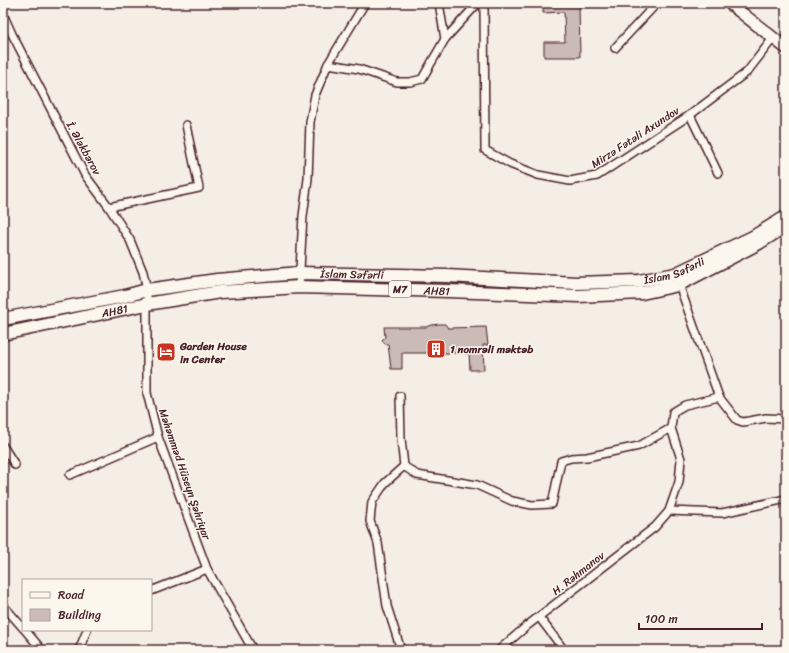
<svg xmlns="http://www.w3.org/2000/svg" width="789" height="653" viewBox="0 0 789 653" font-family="Sriracha,sans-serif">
<rect width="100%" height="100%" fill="#f4eee4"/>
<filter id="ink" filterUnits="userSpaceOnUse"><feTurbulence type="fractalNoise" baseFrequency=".025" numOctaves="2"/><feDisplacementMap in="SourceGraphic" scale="8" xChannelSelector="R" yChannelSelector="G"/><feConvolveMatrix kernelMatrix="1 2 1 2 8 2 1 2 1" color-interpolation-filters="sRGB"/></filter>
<g filter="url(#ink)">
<g fill="#cabbb6" stroke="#4a1f2b">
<path d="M543,3H579L580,57H544V42H565L564,12L543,13Z"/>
<path d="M439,324H445L448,328L486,327L488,345H483L484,370H470L469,353H402V369H391L388,344H385L382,340L385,337L384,327H426L431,325Z"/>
</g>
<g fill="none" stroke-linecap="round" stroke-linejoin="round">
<g stroke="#4a1f2b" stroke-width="10">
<g id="minor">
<path d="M439,3L445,39"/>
<path d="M484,3L485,150L510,164L538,175L570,181L597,176L690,115L747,72L774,37"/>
<path d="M3,14L12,34L85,175L109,207L130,240L143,272L147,290V393L158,437L207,569L253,650"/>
<path d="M615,48L657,3"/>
<path d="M328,64L359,69L397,82H410L422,79L445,39L478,3"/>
<path d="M690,115L718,173"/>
<path d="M109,207L199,188L186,125"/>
<path d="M678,282L719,397L737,420L743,422L766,418L786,419"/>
<path d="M299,287L303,216L308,179L310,122L315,95L328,64L365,3"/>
<path d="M400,396L401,439L404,466L417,475L477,485L512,501L532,505L552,504L561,461L571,458L587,457L639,446L671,428"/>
<path d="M3,446L15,465"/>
<path d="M70,475L158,437"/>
<path d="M669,511L722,513L786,499"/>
<path d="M151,591L207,569"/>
<path d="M3,605L23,628"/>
<path d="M539,617L564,650"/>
<path d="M25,630L42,650"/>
<path d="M79,650L87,630"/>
<path d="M401,650L387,606L378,543L370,521L372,502L385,483L404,466"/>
<path d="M499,650L528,625L655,527L669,511L679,482L681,459L671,428L673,412L685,405L719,397"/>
</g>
</g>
<g stroke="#4a1f2b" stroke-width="14">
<path id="secondary" d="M729,3L786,48"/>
</g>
<g stroke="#4a1f2b" stroke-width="15">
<g id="trunk">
<path id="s1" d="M3,319L125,296L147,290L217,280L299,273L447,276L576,283L639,281L675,274L753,237L786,217"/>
<path id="s2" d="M3,334L147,304L220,292L299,287L448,291L578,296L642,293L678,285L759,243L786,226"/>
</g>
</g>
<use href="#minor" stroke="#fbf7ec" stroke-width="7"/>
<use href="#secondary" stroke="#fbf7ec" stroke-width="11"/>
<use href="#trunk" stroke="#fbf7ec" stroke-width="12"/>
</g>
</g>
<defs>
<g id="building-square" transform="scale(1)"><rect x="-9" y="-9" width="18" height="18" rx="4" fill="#c8321e" stroke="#fbf7ec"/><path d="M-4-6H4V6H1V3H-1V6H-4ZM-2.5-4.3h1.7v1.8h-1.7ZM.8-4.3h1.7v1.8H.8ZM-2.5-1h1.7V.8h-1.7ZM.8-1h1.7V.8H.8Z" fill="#fff"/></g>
<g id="hotel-square" transform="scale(1)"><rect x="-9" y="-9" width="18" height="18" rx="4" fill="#c8321e" stroke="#fbf7ec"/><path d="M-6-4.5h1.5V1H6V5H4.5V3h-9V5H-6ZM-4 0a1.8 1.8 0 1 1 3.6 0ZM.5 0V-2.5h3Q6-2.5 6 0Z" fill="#fff"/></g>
</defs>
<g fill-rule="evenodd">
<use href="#building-square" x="436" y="349"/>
<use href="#hotel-square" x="166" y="352"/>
</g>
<g text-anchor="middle" stroke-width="3" stroke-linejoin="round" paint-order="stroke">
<rect fill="#fbf7ec" stroke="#7f6065" stroke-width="1" x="389" y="281" width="22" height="16" rx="3"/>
<g font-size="10" font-weight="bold" fill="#4a1f2b">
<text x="400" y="293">M7</text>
</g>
<g font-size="11" fill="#4a1f2b" stroke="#fbf7ec">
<text transform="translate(635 137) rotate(-33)" y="4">Mirzə Fətəli Axundov</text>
<text transform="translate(84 148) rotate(61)" y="4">İ. Ələkbərov</text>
<text dy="4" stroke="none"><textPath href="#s1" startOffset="677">İslam Səfərli</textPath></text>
<text dy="4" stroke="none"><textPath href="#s1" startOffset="353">İslam Səfərli</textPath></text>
<text dy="4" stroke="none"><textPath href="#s2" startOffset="438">AH81</textPath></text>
<text dy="4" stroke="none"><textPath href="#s2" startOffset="114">AH81</textPath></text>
<text transform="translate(185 474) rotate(71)" y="4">Məhəmməd Hüseyn Şəhriyar</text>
<text transform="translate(578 573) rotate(-38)" y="4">H. Rəhmanov</text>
</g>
<g font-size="11" font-weight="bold" fill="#4a1f2b" stroke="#fbf7ec" text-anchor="start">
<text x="180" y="350">Garden House<tspan x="180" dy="13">in Center</tspan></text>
<text x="450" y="353">1 nomrəli məktəb</text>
</g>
</g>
<rect width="789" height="653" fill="none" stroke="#fbf7ec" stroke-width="16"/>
<rect x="8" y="8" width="773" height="637" fill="none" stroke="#4a1f2b" stroke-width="1.5" filter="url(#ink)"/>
<rect x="22" y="579" width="130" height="52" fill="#fbf7ec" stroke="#b4a19f"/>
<rect x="30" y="592" width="20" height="6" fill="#fbf7ec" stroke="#b4a19f"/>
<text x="58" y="599" font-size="12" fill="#4a1f2b">Road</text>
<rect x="30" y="609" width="20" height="12" fill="#cabbb6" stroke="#b4a19f"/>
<text x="58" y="619" font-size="12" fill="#4a1f2b">Building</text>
<path d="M639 623v6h123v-6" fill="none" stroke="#4a1f2b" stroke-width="2"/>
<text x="645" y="623" font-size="12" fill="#4a1f2b" stroke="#fbf7ec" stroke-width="3" paint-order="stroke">100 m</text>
</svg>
